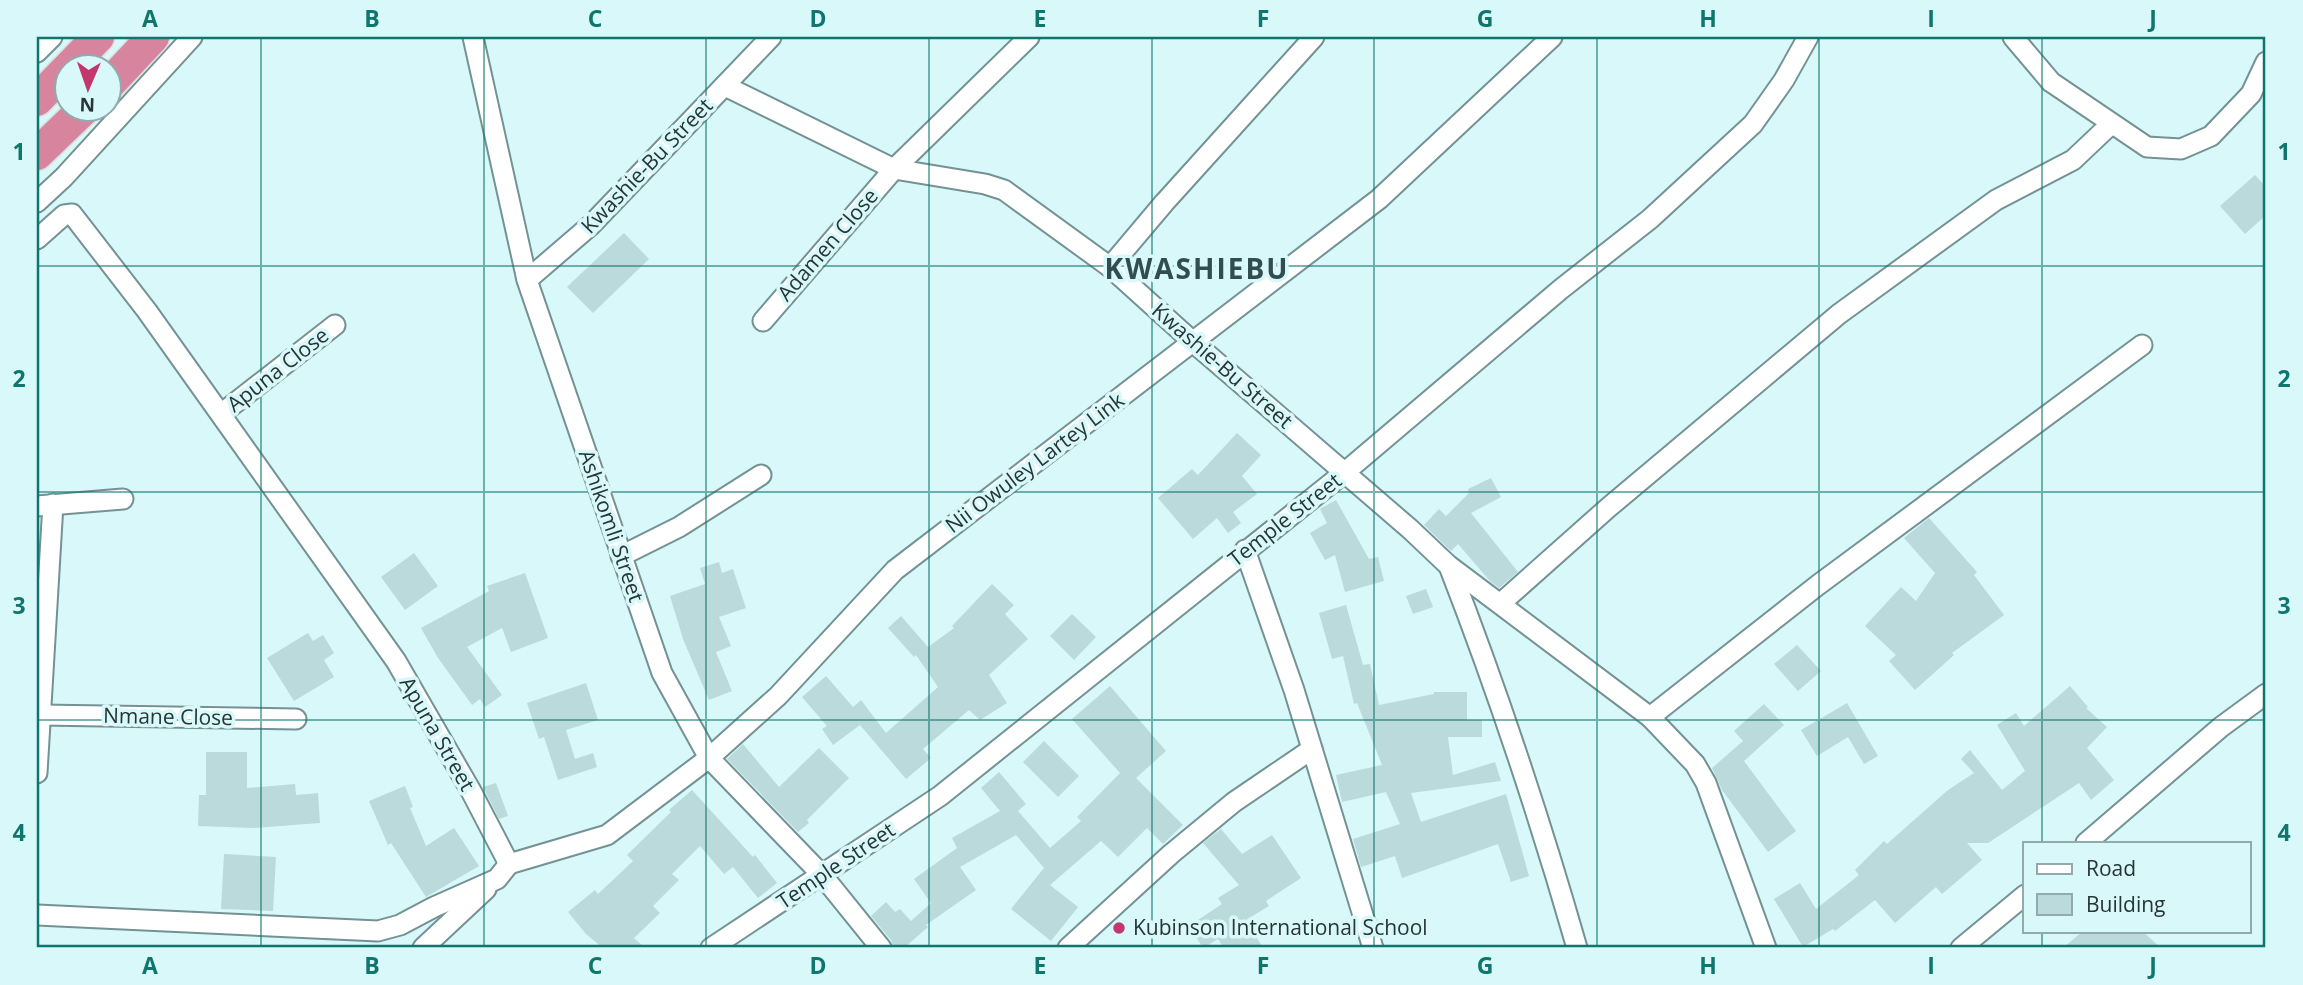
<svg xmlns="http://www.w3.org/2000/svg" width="2303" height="985" viewBox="0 0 2303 985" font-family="'Open Sans',sans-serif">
<rect width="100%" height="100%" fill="#d8f8fa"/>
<g fill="#badadc">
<path d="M2255,175L2266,187V215L2245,234L2220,206Z"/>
<path d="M624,233L649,259L593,313L567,287Z"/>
<path d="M1237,433L1261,455L1242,476L1257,494L1233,512L1241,523L1228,533L1217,518L1193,539L1158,498L1192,469L1198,475Z"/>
<path d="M1491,478L1501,497L1471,513L1518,572L1499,588L1490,581L1458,544L1451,551L1424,525L1439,509L1446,516L1469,493L1468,489Z"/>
<path d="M1336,500L1369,559L1378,557L1384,581L1345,592L1335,555L1325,560L1310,533L1327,523L1320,509Z"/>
<path d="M1929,518L1977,572L1974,575L2004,615L1952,653L1954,655L1915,690L1889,661L1896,655L1865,626L1901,587L1916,601L1935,573L1904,538Z"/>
<path d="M414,553L438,586L405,610L381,577Z"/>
<path d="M719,562L722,573L733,569L746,608L719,617L731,646L716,652L732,691L709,700L683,639L670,596L705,584L700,568Z"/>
<path d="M525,573L548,638L511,652L502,628L467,647L502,695L485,707L480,699L472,705L438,658L421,628L489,591L487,586Z"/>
<path d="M992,584L1014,605L1005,614L1028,639L989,675L1007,703L980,720L969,710L923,749L931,758L906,779L860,725L833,745L822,729L827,726L802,697L826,676L853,707L861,700L886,733L938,687L916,655L914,657L888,628L901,616L928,647L954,628L952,626Z"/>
<path d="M1426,589L1433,607L1413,614L1406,596Z"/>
<path d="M1346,605L1363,665L1370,664L1379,705L1434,694V692H1467V720H1482V737H1448L1453,775L1495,762L1501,781L1411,793L1421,822L1506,794L1529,876L1511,882L1498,844L1402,878L1395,856L1361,867L1353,839L1400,824L1386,792L1342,802L1336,775L1382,765L1357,703L1354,704L1343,656L1332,659L1319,613Z"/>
<path d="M1072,614L1096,637L1074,660L1050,636Z"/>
<path d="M308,633L313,641L323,635L334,653L324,660L334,677L294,701L267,658Z"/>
<path d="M1797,645L1821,671L1798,691L1774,664Z"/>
<path d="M586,683L598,720L566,730L575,759L593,753L597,767L558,780L544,737L539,739L527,703Z"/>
<path d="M1110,686L1166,751L1136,778L1183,825L1163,844L1147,828L1118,857L1101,841L1050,885L1078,907L1051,941L1011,909L1044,868L1016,835L960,867L976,890L926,925L928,927L904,948H893L891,940L871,916L886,902L895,912L900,909L911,921L931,903L914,879L957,848L952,838L1000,811L981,788L999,772L1026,804L1018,811L1050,848L1081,821L1077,817L1120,773L1072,719Z"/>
<path d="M2070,686L2088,707L2086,708L2107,727L2087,748L2114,780L2091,800L2079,783L1988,843H1967L1982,860L1942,894L1936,887L1895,923L1875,900L1835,931L1833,929L1803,947L1774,899L1800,883L1816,909L1859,875L1855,870L1884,841L1887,844L1948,790L1974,773L1961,759L1970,750L2002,790L2025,771L1997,725L2016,713L2024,726Z"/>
<path d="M1847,703L1878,756L1864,764L1848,737L1817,756L1801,730Z"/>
<path d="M1764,704L1784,725L1744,761L1796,831L1768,852L1722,790L1712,768L1743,741L1734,731Z"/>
<path d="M1044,741L1079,776L1058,797L1023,762Z"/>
<path d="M743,744L779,787L819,748L849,778L807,820L809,823L798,832L727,759Z"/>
<path d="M206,752H247V788L295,784L296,795L318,793L320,823L254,828L198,826L199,795H206Z"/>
<path d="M496,783L508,816L499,819L483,787Z"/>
<path d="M405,786L413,807L410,808L426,846L454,828L479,866L426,897L391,843L388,845L369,801Z"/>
<path d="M692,790L753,857L755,855L777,883L758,898L733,867L724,874L700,846L672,874L679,880L653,906L660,913L634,938L645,948H603L586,934L568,912L595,890L598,894L633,861L627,855L671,812L669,810Z"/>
<path d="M1221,829L1242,854L1272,835L1301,878L1266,901L1269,906L1246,920L1263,948H1224L1218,939L1203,948L1189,926L1222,904L1218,898L1239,885L1203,843Z"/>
<path d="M224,854L276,857L273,911L221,909Z"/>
<path d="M2083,931H2142L2161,948H2063Z"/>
</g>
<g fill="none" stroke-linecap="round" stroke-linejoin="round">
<g stroke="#749294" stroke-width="23">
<g id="minor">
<path d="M473,37L527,280L662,673L709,758L822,875L881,948"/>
<path d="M2013,37L2051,82L2147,147L2181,149L2211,136L2251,94L2266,62"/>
<path d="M37,52L52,37"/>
<path d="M725,86L894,169L985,184L1004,190L1110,267L1193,342L1410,529L1448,565L1650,717L1695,764L1706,783L1766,948"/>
<path d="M37,202L64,177L192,37"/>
<path d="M37,239L64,215L72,214L147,311L396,661L471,791L509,864"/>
<path d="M1110,267L1164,203L1314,37"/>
<path d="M527,280L591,225L771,37"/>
<path d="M763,321L894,169L1029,37"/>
<path d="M221,414L335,325"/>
<path d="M37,506L123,499"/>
<path d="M1245,550L1294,690L1373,948"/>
<path d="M621,556L679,527L761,475"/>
<path d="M1449,566C1498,692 1540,819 1577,948"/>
<path d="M1501,603L1609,507L1839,314L1996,200L2073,160L2111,124"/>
<path d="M40,715L296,719"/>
<path d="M1650,717L1818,585L2142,345"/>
<path d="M37,773L53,504"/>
<path d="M2086,843L2221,727L2266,694"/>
<path d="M509,864L607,835L709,758L778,696L895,570L1379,199L1552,37"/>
<path d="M37,915L378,931L400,925L434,907L497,879L509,864"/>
<path d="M423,948L486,889"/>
<path d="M711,948L940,796L1344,473L1561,289L1650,219L1753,124L1784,80L1808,37"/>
<path d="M1068,948L1171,854L1234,802L1312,749"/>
<path d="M1961,948L2025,895"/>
</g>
</g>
<g stroke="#dddfdf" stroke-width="35">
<g id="trunk">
<path d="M70,66L98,37"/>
<path d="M108,85L153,37"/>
<path d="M37,100L66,70"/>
<path d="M37,154L85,108"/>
</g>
</g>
<use href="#minor" stroke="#fff" stroke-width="19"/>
<use href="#trunk" stroke="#d7849e" stroke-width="32"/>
</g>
<path fill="none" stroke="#0f766e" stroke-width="2" stroke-opacity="0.55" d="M261,37V948M484,37V948M706,37V948M929,37V948M1152,37V948M1374,37V948M1597,37V948M1819,37V948M2042,37V843M37,266H2266M37,492H2266M37,720H2266M2042,931V948"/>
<circle fill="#c3376c" stroke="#d8f8fa" stroke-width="2.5" cx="1119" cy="928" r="7"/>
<g text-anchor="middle" stroke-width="7" stroke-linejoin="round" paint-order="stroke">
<g font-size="21" fill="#283536" stroke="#d8f8fa">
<text transform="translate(647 166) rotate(-46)" y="7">Kwashie-Bu Street</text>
<text transform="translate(828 245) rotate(-49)" y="7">Adamen Close</text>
<text transform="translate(1222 366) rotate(41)" y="7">Kwashie-Bu Street</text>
<text transform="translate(278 370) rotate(-38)" y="7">Apuna Close</text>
<text transform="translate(1035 463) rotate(-37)" y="7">Nii Owuley Lartey Link</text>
<text transform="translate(1285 520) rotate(-38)" y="7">Temple Street</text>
<text transform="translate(611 526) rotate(71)" y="7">Ashikomli Street</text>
<text transform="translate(168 717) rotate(1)" y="7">Nmane Close</text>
<text transform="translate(437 734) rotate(60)" y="7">Apuna Street</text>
<text transform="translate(836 866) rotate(-34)" y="7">Temple Street</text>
</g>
<g font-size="21" fill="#283536" stroke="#d8f8fa" text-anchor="start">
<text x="1133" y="935">Kubinson International School</text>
</g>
<g font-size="28" font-weight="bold" letter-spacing="2" fill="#324d4f" stroke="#d8f8fa">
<text x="1197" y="279">KWASHIEBU</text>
</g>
</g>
<rect width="2303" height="985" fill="none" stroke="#d8f8fa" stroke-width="77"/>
<rect x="2023" y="842" width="228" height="91" fill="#d8f8fa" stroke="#92aaac" stroke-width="2"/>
<rect x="2037" y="864" width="35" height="10" fill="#ffffff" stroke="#92aaac" stroke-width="2"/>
<text x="2086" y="876" font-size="21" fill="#283536">Road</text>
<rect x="2037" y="894" width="35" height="21" fill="#badadc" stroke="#92aaac" stroke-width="2"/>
<text x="2086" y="912" font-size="21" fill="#283536">Building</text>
<g transform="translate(88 88) rotate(182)"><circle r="33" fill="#d8f8fa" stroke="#92aaac" stroke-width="2"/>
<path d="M0-5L12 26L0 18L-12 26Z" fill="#c3376c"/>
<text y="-10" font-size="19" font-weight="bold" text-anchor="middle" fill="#283536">N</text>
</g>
<rect x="38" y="38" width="2226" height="908" fill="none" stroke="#0f766e" stroke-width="2.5"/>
<g font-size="23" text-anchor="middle" font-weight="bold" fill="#0f766e">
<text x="150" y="27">A</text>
<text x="372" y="27">B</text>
<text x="595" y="27">C</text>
<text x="818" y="27">D</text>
<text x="1040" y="27">E</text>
<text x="1263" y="27">F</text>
<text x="1485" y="27">G</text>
<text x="1708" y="27">H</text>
<text x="1931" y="27">I</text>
<text x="2153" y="27">J</text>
<text x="19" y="160">1</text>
<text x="2284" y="160">1</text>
<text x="19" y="387">2</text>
<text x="2284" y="387">2</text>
<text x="19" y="614">3</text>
<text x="2284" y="614">3</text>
<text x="19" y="841">4</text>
<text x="2284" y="841">4</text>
<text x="150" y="974">A</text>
<text x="372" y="974">B</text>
<text x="595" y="974">C</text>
<text x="818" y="974">D</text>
<text x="1040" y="974">E</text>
<text x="1263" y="974">F</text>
<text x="1485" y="974">G</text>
<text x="1708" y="974">H</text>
<text x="1931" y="974">I</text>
<text x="2153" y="974">J</text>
</g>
</svg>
